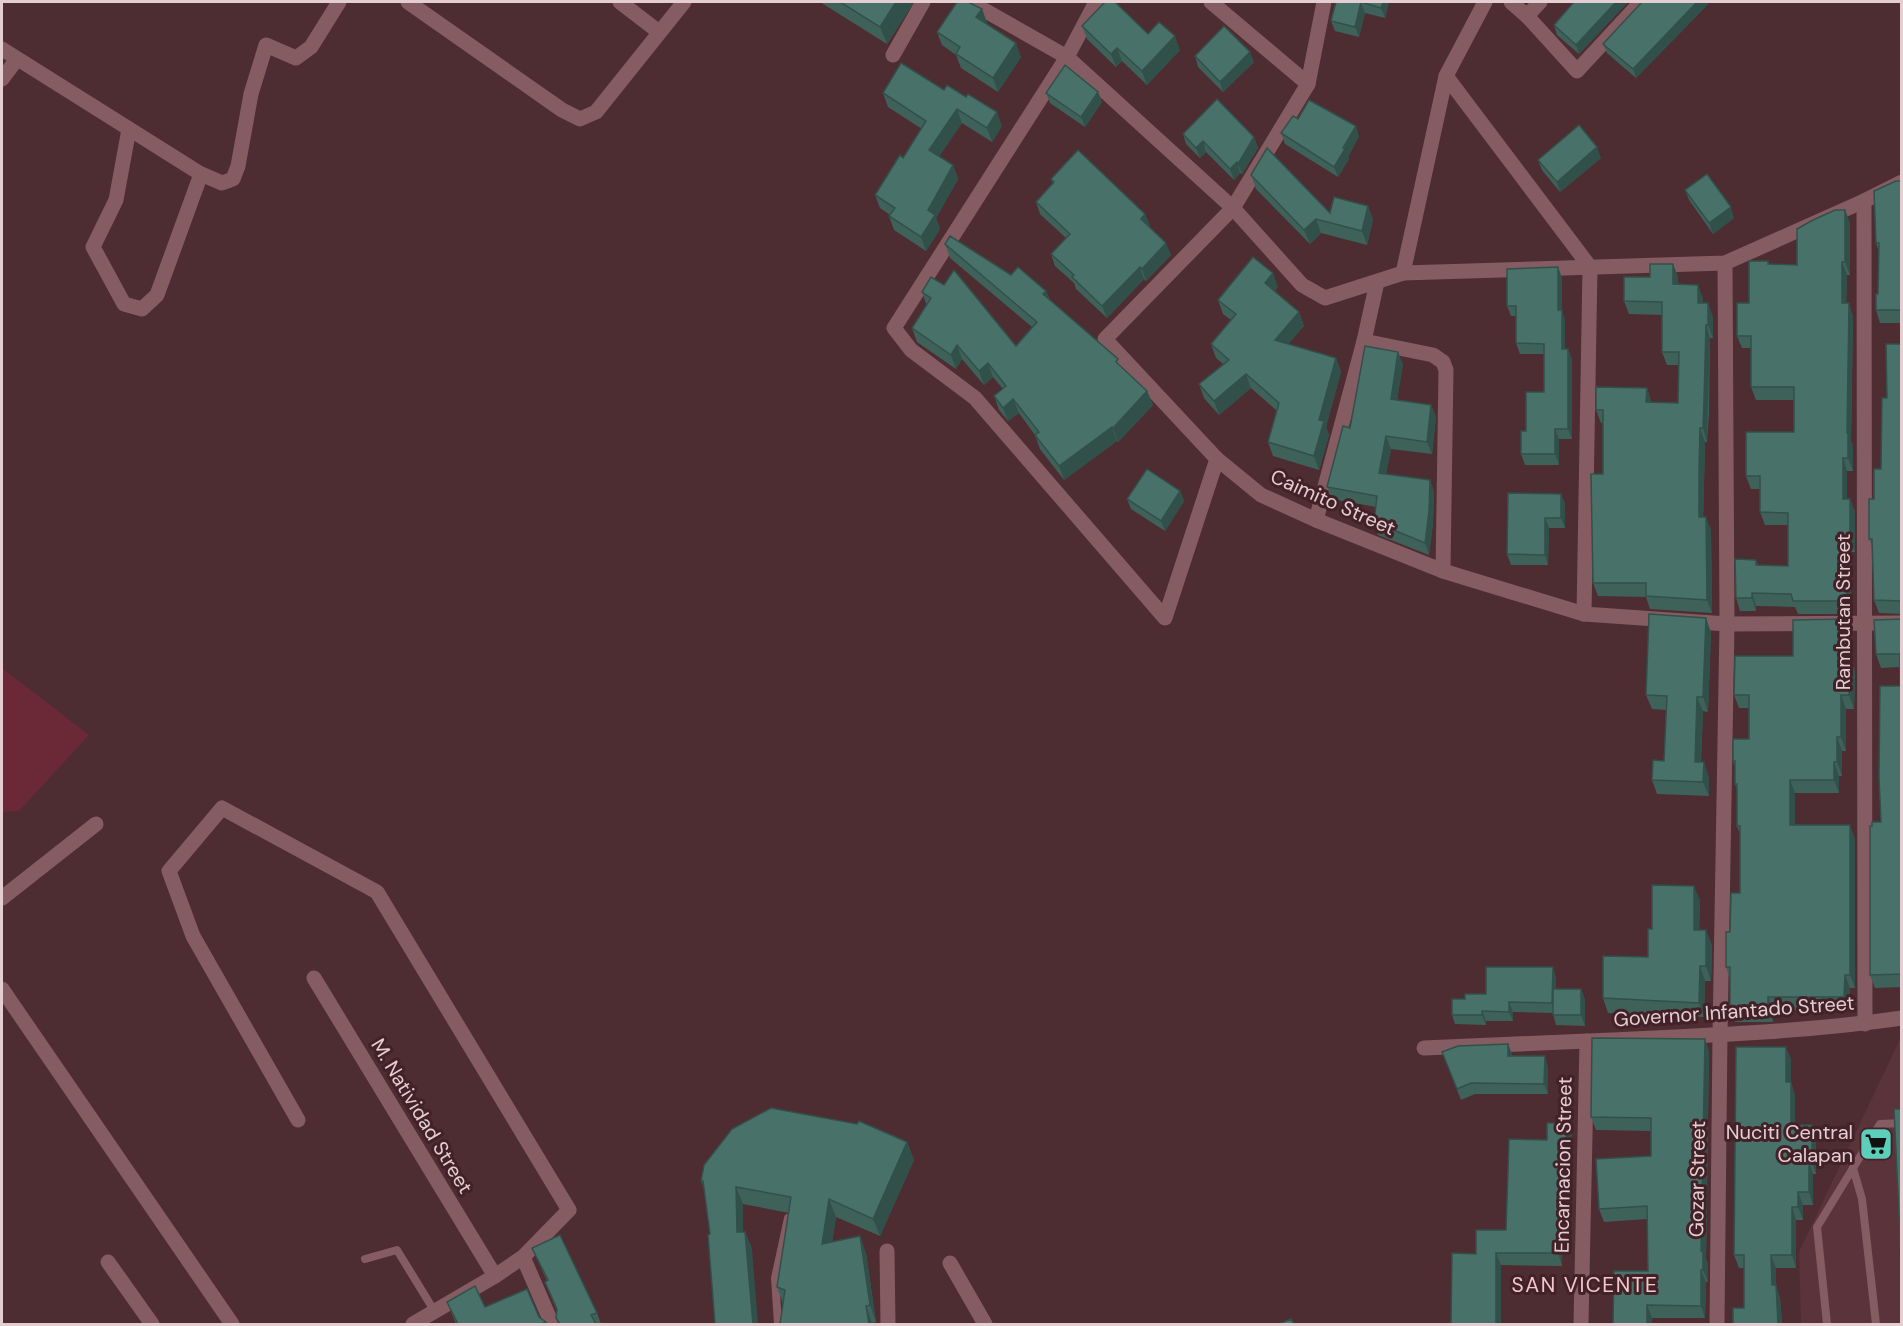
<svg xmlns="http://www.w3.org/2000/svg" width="1903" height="1326" viewBox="0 0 1903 1326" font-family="'DM Sans',sans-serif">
<rect width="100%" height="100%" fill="#4d2c32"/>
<path fill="#5b333a" d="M1901,1037V1324H1801L1799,1252Z"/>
<path fill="#6b2937" d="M2,668L89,735L19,811L2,812Z"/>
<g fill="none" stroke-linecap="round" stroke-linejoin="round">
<g stroke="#855c62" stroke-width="8">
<path d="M1853,1168L1862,1199L1876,1324"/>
<path d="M365,1259L397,1250L435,1312"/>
<path d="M778,1324L775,1278L788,1218"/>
<path d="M1827,1324L1817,1227L1880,1124L1902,1123"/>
</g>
<g stroke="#855c62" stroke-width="15">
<path d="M408,2L562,110L580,119L596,112L684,2"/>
<path d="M620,2L659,32"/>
<path d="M970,2L1067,57L1233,208L1302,285L1325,298L1403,273L1725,263L1864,201L1902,182"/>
<path d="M1096,2L1067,57L894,328L911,350L975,398L1165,618L1217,459"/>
<path d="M1211,2L1308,84"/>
<path d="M1324,2L1308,84L1233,208L1105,339L1217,459L1261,495L1316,520L1443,571L1584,614L1727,624L1902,623"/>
<path d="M1511,2L1527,16"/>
<path d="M1540,2L1527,16L1577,71L1641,2"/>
<path d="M2,49L201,174L222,183L233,179L238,166L251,94L266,45L296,58L311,47L339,2"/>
<path d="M893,55L923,2"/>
<path d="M1446,76L1590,267L1584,614"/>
<path d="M2,79L17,59"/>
<path d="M129,129L116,200L93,247L124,304L142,309L157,295L201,174"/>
<path d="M1864,201L1865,1024"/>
<path d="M1403,273L1446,76L1485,2"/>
<path d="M1364,341L1433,355L1443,362L1446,370L1443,571"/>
<path d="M1316,520L1364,341L1377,282"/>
<path d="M2,898L96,824"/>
<path d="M314,978L495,1276"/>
<path d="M2,989L232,1324"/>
<path d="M1720,1035L1727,624L1725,263"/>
<path d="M1424,1048L1587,1041"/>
<path d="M298,1120L193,936L169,871L222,808L377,892L569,1210L523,1257L495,1276L413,1324"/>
<path d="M887,1251L888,1324"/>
<path d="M523,1257L552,1324"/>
<path d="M108,1262L152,1324"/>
<path d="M950,1263L985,1324"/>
</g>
<g stroke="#855c62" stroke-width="15">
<path d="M1581,1324L1587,1041C1692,1036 1798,1033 1902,1018"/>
<path d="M1717,1324L1720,1035"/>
</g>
</g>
<g fill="#3e625a">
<path d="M820,2H914L887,44Z"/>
<path d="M1336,2H1389L1385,18L1365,13L1359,37L1335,31L1331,21Z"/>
<path d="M1574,2H1628L1579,54L1557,35L1554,25Z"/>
<path d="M1642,2H1710L1636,78L1607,53L1603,44Z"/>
<path d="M982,9L987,23L986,24L1021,57L998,92L961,68L956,55L942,45L937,32Z"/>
<path d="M1082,26L1148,34L1180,50L1147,85L1122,61L1116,67L1087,39Z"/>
<path d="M1195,56L1254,62L1223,92L1198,67Z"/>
<path d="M901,63L1002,126L992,142L962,123L939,156L953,165L958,179L936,218L940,229L926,251L894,230L889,216L890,215L880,208L875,195L903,158L922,129L888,107L883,93Z"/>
<path d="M1046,93L1102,102L1085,127L1050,103Z"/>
<path d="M1298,119L1359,136L1348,157L1349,159L1338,177L1285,144L1281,133Z"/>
<path d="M1183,134L1254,137L1258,148L1242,174L1240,173L1234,180L1206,152L1200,158L1186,144Z"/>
<path d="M1601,158L1560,192L1542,170L1538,160Z"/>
<path d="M1251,175L1330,213L1368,206L1373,220L1367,245L1321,233L1310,244L1256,189Z"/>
<path d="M1051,179L1145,214L1150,226H1149L1171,255L1146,281L1144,279L1107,318L1076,289L1074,283L1055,266L1051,254L1066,238L1040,214L1036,202L1053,184Z"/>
<path d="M1902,181V323H1880L1876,310L1878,294L1879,252L1876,243Z"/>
<path d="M1685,190L1734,218L1713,234L1689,200Z"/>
<path d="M1850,222V275H1847L1846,303L1853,316L1851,441L1853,446V471H1847V499H1850L1855,512V552H1851V614H1798L1795,607L1756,606V611H1740L1736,598L1756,560L1758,565L1788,566V525H1765L1760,512V489H1751L1746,476L1794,432V400H1756L1751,387V348H1742L1737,336L1749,303L1768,261L1769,264L1797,265Z"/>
<path d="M945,244L1046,291L1050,300L1147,391L1153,405L1118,442L1117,441L1064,480L1040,449L1035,435L1019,413L1008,421L999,410L994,396L1003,389L993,377L984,385L962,359L956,369L917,342L912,328L927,306L922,292L1016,346L1032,327L950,258Z"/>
<path d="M1673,264L1678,277V284L1703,298V303L1713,317V338H1710L1709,414L1707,442H1705L1704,485L1703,517L1711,530L1712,613L1650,609L1646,597L1598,596L1593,583L1603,474V423H1601L1596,410L1647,388L1651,402L1678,403L1679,365H1667L1662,352V315L1629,314L1624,301Z"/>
<path d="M1562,278V311L1565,321V349H1568L1572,360V439H1559V465H1525L1521,454L1544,392V354H1520L1516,343V316H1511L1507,306Z"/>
<path d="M1278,287L1275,291L1299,312L1304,326L1288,344L1336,358L1341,372L1326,427L1329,435L1319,470L1273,456L1268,442L1277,411L1251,388L1219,415L1204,398L1199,384L1223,364L1216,358L1211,344L1231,320L1223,314L1218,300Z"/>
<path d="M1902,344V614L1879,613L1874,600L1872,545L1869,539L1874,499L1881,469L1887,398Z"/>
<path d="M1403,364L1397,400L1431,405L1436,417L1432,454L1391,449L1386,474L1430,480L1434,492L1433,523L1429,555L1378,535L1374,522L1376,507L1332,499L1327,487L1350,428Z"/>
<path d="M1180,491L1184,501L1165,531L1131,509L1127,499Z"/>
<path d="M1561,494L1565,504V528H1549L1548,565H1511L1507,554Z"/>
<path d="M1706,618L1711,633L1708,712L1703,711L1701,762L1709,777V796L1657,794L1652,780L1664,761L1666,710L1652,709L1646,695Z"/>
<path d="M1847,619L1851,633L1852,663L1855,671L1854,709H1846V751H1842V776H1839V793H1795V825L1855,839V988H1850L1849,1011L1773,1010V1022H1735L1730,1008V979L1726,967L1730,932L1740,893V834L1737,826V789L1735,784V768L1733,761L1749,739V708H1739L1734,695Z"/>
<path d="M1902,619V987L1875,988L1870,975L1872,826L1881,822L1900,686V667L1881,668L1876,654Z"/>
<path d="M1700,900L1699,930L1712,945L1711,981H1705L1704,1017L1608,1013L1603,998L1648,957L1652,929Z"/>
<path d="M1556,977V989H1581L1585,1000V1026L1556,1025L1553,1013L1513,1012V1021H1486V1025L1455,1024L1452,1015L1465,999Z"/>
<path d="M1508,1044L1512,1056L1548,1067V1094H1475L1461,1100L1442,1052Z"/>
<path d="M1786,1047L1791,1060V1083L1795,1095V1125L1816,1138V1174H1813V1205H1803V1220H1796V1268H1776V1286L1780,1298L1782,1324H1733L1744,1308V1268H1739L1734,1255Z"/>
<path d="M1709,1051L1706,1259L1708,1264V1282H1706L1705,1318H1652L1613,1324L1648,1271L1647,1219L1604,1222L1599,1209L1651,1156V1131L1596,1130L1591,1117Z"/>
<path d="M1567,1123L1572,1136L1567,1242H1562V1266L1501,1265L1476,1254L1506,1230L1547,1140Z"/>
<path d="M907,1142L914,1160L880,1236L836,1217L832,1242L866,1253L876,1322L872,1323L783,1304L777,1287L789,1213L743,1204V1232H745L752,1249L710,1234L704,1189L701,1181Z"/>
<path d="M532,1248L597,1313L601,1324H558L556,1318L557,1311L545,1282L547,1281Z"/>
<path d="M447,1302L539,1317L546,1322L547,1324H456Z"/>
</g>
<g fill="#32504a">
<path d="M896,2H914L887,44L880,27Z"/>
<path d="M1361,2L1365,13L1359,37L1355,27Z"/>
<path d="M1383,2H1389L1385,18L1381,8Z"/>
<path d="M1616,2H1628L1579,54L1576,45Z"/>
<path d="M1697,2H1710L1636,78L1633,69Z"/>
<path d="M982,9L987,23L981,31L976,17Z"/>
<path d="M1175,36L1180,50L1147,85L1142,71Z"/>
<path d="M1016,43L1021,57L998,92L993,78Z"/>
<path d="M1117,48L1122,61L1116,67L1111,54Z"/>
<path d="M1250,52L1254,62L1223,92L1220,82Z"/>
<path d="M1098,92L1102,102L1085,127L1081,117Z"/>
<path d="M957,109L962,123L934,164L929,150Z"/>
<path d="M997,112L1002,126L992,142L987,128Z"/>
<path d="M1356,126L1359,136L1348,157L1349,159L1338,177L1334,167Z"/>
<path d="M1254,137L1258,148L1242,174L1238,164Z"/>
<path d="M1203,141L1206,152L1200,158L1196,148Z"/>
<path d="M1597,147L1601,158L1560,192L1557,182Z"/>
<path d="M1237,162L1240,173L1234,180L1230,169Z"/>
<path d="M953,165L958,179L936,218L940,229L926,251L921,237L928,210Z"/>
<path d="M1368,206L1373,220L1367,245L1362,231Z"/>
<path d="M1731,207L1734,218L1713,234L1709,223Z"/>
<path d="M1845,210L1850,222V275L1845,262Z"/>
<path d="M1145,214L1150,226L1145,230L1141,219Z"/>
<path d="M1316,219L1321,233L1310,244L1304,230Z"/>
<path d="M1166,243L1171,255L1146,281L1142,269Z"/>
<path d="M1842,262L1847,275L1846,316L1842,303Z"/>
<path d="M1673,264L1678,277V298L1673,284Z"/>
<path d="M1140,267L1144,279L1107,318L1102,306Z"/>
<path d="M1558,267L1562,278V311L1565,321V360L1562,349L1558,310Z"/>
<path d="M1273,273L1278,287L1270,297L1265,283Z"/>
<path d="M1698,285L1703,298V316L1698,303Z"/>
<path d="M1046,291L1051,305L1043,294Z"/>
<path d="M1708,303L1713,317V338L1708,325Z"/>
<path d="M1849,303L1853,316L1851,441L1853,446V471L1848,458L1847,433Z"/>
<path d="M1299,312L1304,326L1280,354L1275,340Z"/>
<path d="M1706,325L1710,338L1707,442L1703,428Z"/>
<path d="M957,345L962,359L956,369L951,355Z"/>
<path d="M1568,349L1572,360V439L1568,429Z"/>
<path d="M1398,352L1403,364L1395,412L1391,399Z"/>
<path d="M1336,358L1341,372L1326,427L1329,435L1319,470L1314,456L1319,420Z"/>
<path d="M988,363L993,377L984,385L979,371Z"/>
<path d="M1246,374L1251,388L1219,415L1214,401Z"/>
<path d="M1647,388L1651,401V415L1646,402Z"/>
<path d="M1147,391L1153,405L1118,442L1113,428Z"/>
<path d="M1013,399L1019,413L1008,421L1003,408Z"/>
<path d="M1431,405L1436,417L1432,454L1427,442Z"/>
<path d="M1112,427L1117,441L1064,480L1059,466Z"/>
<path d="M1700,428L1705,442L1703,530L1699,517Z"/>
<path d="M1555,429L1559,439V465L1555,454Z"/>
<path d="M1386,436L1391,449L1384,485L1379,473Z"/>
<path d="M1843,458L1847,471V511L1843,499Z"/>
<path d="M1430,480L1434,492L1433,523L1429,555L1425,543Z"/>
<path d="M1180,491L1184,501L1165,531L1161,521Z"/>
<path d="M1561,494L1565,504V528L1561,518Z"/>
<path d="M1850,499L1855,512V552L1850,540Z"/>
<path d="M1706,517L1711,530L1712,613L1707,600Z"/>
<path d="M1545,518L1549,528L1548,565L1545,555Z"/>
<path d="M1847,540L1851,552V614L1847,601Z"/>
<path d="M1752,593L1756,606V611L1752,598Z"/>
<path d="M1706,618L1711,633L1708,712L1703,697Z"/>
<path d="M1847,619L1851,633L1852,663L1855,671L1854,709L1849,695L1847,657Z"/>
<path d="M1841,695L1846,709V751L1841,737Z"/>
<path d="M1697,697L1703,711L1700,776L1695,762Z"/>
<path d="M1837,737L1842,751V776L1837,762Z"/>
<path d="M1704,762L1709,777V796L1703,782Z"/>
<path d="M1834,762L1839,776V793L1834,780Z"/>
<path d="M1790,780L1795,793V839L1790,825Z"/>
<path d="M1850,825L1855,839V988L1850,975Z"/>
<path d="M1694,886L1700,900L1699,945L1694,930Z"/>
<path d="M1706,930L1712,945L1711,981L1706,966Z"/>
<path d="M1700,966L1705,981L1704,1017L1699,1003Z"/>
<path d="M1553,967L1556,977V1013L1552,1003Z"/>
<path d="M1845,975L1850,988L1849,1011L1844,997Z"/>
<path d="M1581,989L1585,1000V1026L1581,1015Z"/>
<path d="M1768,997L1773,1010V1022L1768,1008Z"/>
<path d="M1509,1002L1513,1012V1021L1509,1012Z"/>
<path d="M1482,1011L1486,1021V1025L1482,1015Z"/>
<path d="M1705,1039L1709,1051L1706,1259L1708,1264V1282L1703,1270L1701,1251Z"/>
<path d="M1508,1044L1512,1054V1066L1508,1056Z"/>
<path d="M1786,1047L1791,1060V1083L1795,1095V1138L1791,1125L1786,1082Z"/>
<path d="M1545,1056L1548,1067V1094L1544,1084Z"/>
<path d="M1567,1123L1572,1136L1567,1242L1563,1230Z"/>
<path d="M1812,1125L1816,1138V1174L1812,1162Z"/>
<path d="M907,1142L914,1160L880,1236L873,1219Z"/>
<path d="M1809,1162L1813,1174V1205L1809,1192Z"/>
<path d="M736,1187L743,1204V1250L737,1232Z"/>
<path d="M1798,1192L1803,1205V1220L1798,1207Z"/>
<path d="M829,1199L836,1217L829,1261L822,1244Z"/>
<path d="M1792,1207L1796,1220V1268L1792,1255Z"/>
<path d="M1558,1230L1562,1242V1266L1558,1253Z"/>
<path d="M745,1232L752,1249L758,1324H753Z"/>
<path d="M860,1236L866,1253L876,1322L870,1305Z"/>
<path d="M1496,1253L1501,1265V1324H1496Z"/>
<path d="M1771,1255L1776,1268V1286L1780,1298L1782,1324H1778L1772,1285Z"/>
<path d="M1701,1270L1706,1282L1705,1318L1701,1306Z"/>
<path d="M1647,1305L1652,1318V1324H1647Z"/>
<path d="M866,1306L872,1323V1324H869Z"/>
</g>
<g fill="#487269" stroke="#32504a" stroke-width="1.5">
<path d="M840,2H896L880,27Z"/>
<path d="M957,2H968L982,9L976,17L1016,43L993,78L956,54L960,47L937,32Z"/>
<path d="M1105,2H1115L1148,34L1159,22L1175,36L1142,71L1117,48L1111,54L1082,26Z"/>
<path d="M1336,2H1383L1381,8L1361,2L1355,27L1331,21Z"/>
<path d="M1574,2H1616L1576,45L1554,25Z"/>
<path d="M1642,2H1697L1633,69L1603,44Z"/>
<path d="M1224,26L1250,52L1220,82L1195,56Z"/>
<path d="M901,63L944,90L947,85L966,97L968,94L997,112L987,128L957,109L929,150L953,165L928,210L935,215L921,237L889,216L895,208L875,195L900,155L903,158L926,121L883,93Z"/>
<path d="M1065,65L1098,92L1081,117L1046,93Z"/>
<path d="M1217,99L1254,137L1238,164L1237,162L1230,169L1203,141L1196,148L1183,134Z"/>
<path d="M1309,100L1356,126L1343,148L1345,149L1334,167L1281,133L1293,116L1298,119Z"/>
<path d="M1579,125L1597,147L1557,182L1538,160Z"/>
<path d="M1267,148L1330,213L1334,197L1368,206L1362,231L1316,219L1304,230L1251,175Z"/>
<path d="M1078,150L1145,214L1141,219L1166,243L1142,269L1140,267L1102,306L1072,277L1074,275L1051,254L1070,234L1036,202L1054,182L1051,179Z"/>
<path d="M1707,174L1731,207L1709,223L1685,190Z"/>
<path d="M1896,181H1902V310H1876V294H1878L1879,243H1876L1874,191Z"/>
<path d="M1835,210H1845V262H1842V303H1849L1847,433H1848V458H1843V499H1850V540H1847V601H1793L1791,594L1752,593V598H1736L1735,559L1756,560V565L1788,566V513L1760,512V476H1746V432H1794V387H1751V336H1737V303H1749V261H1768V264L1797,265V229L1811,221Z"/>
<path d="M950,236L1011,275L1018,267L1046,291L1043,294L1118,359L1116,362L1147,391L1113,428L1112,427L1059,466L1035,435L1039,432L1013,399L1003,408L994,396L1006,386L988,363L979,371L957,345L951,355L912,328L931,298L922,292L931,277L944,285L954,270L1016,346L1037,322L945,244Z"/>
<path d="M1253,257L1273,273L1265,283L1299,312L1275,340L1336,358L1319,420L1324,421L1314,456L1268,442L1279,403L1246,374L1214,401L1199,384L1229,360L1211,344L1236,314L1218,300Z"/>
<path d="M1650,264H1673V284L1698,285V303H1708V325H1706L1704,401L1703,428H1700L1699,472V517H1706L1707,600L1646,596V583H1593L1591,474H1603V410H1596V387L1647,388L1646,402L1678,403L1679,352H1662V302L1624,301V277H1650Z"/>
<path d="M1558,267V310H1562V349H1568V429H1555V454H1521V431H1526V392H1544V344L1516,343V306H1507V269Z"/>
<path d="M1886,344H1902V601L1874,600L1872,539H1869V499H1874V469H1881L1882,398H1887Z"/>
<path d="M1365,346L1398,352L1391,399L1431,405L1427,442L1386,436L1379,473L1430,480L1429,511L1425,543L1374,522L1377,496L1327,487L1343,426L1350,428Z"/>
<path d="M1147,469L1180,491L1161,521L1127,499Z"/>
<path d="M1508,493L1561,494V518H1545V555L1507,554Z"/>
<path d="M1649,614L1706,618L1703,697H1697L1695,762H1704L1703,782L1652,780L1653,760L1664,761L1667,696L1646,695Z"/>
<path d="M1847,619V657H1850L1849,695H1841V737H1837V762H1834V780H1790V825H1850V975H1845L1844,997H1768V1008H1730V967H1726V932H1730L1731,893H1740V826H1737V784H1735V761H1733V739H1749V695H1734L1735,656H1793V620Z"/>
<path d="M1902,619V974L1870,975V826H1872V822H1881L1879,777L1880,686H1900V654H1876L1874,620Z"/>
<path d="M1652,885L1694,886V930H1706V966H1700L1699,1003L1603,998V956L1648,957V929H1652Z"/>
<path d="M1486,967H1553L1552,1003L1509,1002V1012L1482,1011V1015H1452V999H1465V994H1486Z"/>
<rect x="1553" y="989" width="28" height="26"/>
<path d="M1592,1038L1705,1039L1701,1251H1703V1270H1701V1306L1647,1305V1324H1613L1614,1271H1648L1647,1206L1599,1209L1596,1159L1651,1156V1118L1591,1117Z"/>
<path d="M1508,1044V1056H1545L1544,1084L1471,1083L1457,1089L1442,1052L1458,1046Z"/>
<path d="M1736,1047H1786V1082H1791V1125H1812V1162H1809V1192H1798V1207H1792V1255H1771L1772,1285H1776L1778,1324H1733V1308H1744V1255H1734Z"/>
<path d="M771,1108L857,1124L859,1121L907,1142L873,1219L829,1199L822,1244L860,1236L870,1305L866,1306L869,1324H780L785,1290L777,1287L791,1197L736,1187L737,1232H745L753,1324H715L708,1235L710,1234L703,1181H701L704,1165L732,1129Z"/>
<path d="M1894,1109H1902V1278Z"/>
<path d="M1547,1123H1567L1563,1230H1558V1253H1496V1324H1451L1452,1253L1476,1254V1230H1506L1509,1139L1547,1140Z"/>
<path d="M560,1235L597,1313L591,1315L596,1324H560L556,1318L557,1309L545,1282L548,1280L532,1248Z"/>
<path d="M475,1286L485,1307L527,1289L539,1317L546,1322L541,1324H458L447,1302Z"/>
<path d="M1291,1319L1294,1324H1279Z"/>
</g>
<defs>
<g id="supermarket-square" transform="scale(1.725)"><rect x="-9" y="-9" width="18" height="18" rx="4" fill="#5dceb9" stroke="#422228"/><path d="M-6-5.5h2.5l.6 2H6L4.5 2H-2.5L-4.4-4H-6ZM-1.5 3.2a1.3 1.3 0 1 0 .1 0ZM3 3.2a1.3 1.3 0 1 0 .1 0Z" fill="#111"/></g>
</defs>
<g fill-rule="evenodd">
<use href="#supermarket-square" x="1876" y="1144"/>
</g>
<g text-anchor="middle" stroke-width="6" stroke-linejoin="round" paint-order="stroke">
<g font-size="20" fill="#e4ced1" stroke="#422228">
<text transform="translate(1333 502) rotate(24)" y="7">Caimito Street</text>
<text transform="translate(1843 612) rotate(-90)" y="7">Rambutan Street</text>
<text transform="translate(1734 1011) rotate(-4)" y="7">Governor Infantado Street</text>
<text transform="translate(422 1116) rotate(59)" y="7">M. Natividad Street</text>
<text transform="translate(1563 1165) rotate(-89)" y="7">Encarnacion Street</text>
<text transform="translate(1697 1179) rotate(-89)" y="7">Gozar Street</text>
</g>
<g font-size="20" fill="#e4ced1" stroke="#422228" text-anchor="end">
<text x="1853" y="1139">Nuciti Central<tspan x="1853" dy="23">Calapan</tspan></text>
</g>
<g font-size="21" letter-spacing="1.5" fill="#f1c7cc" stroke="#422228">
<text x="1585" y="1292">SAN VICENTE</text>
</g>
</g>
<rect width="1903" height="1326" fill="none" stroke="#e4ced1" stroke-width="6"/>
</svg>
